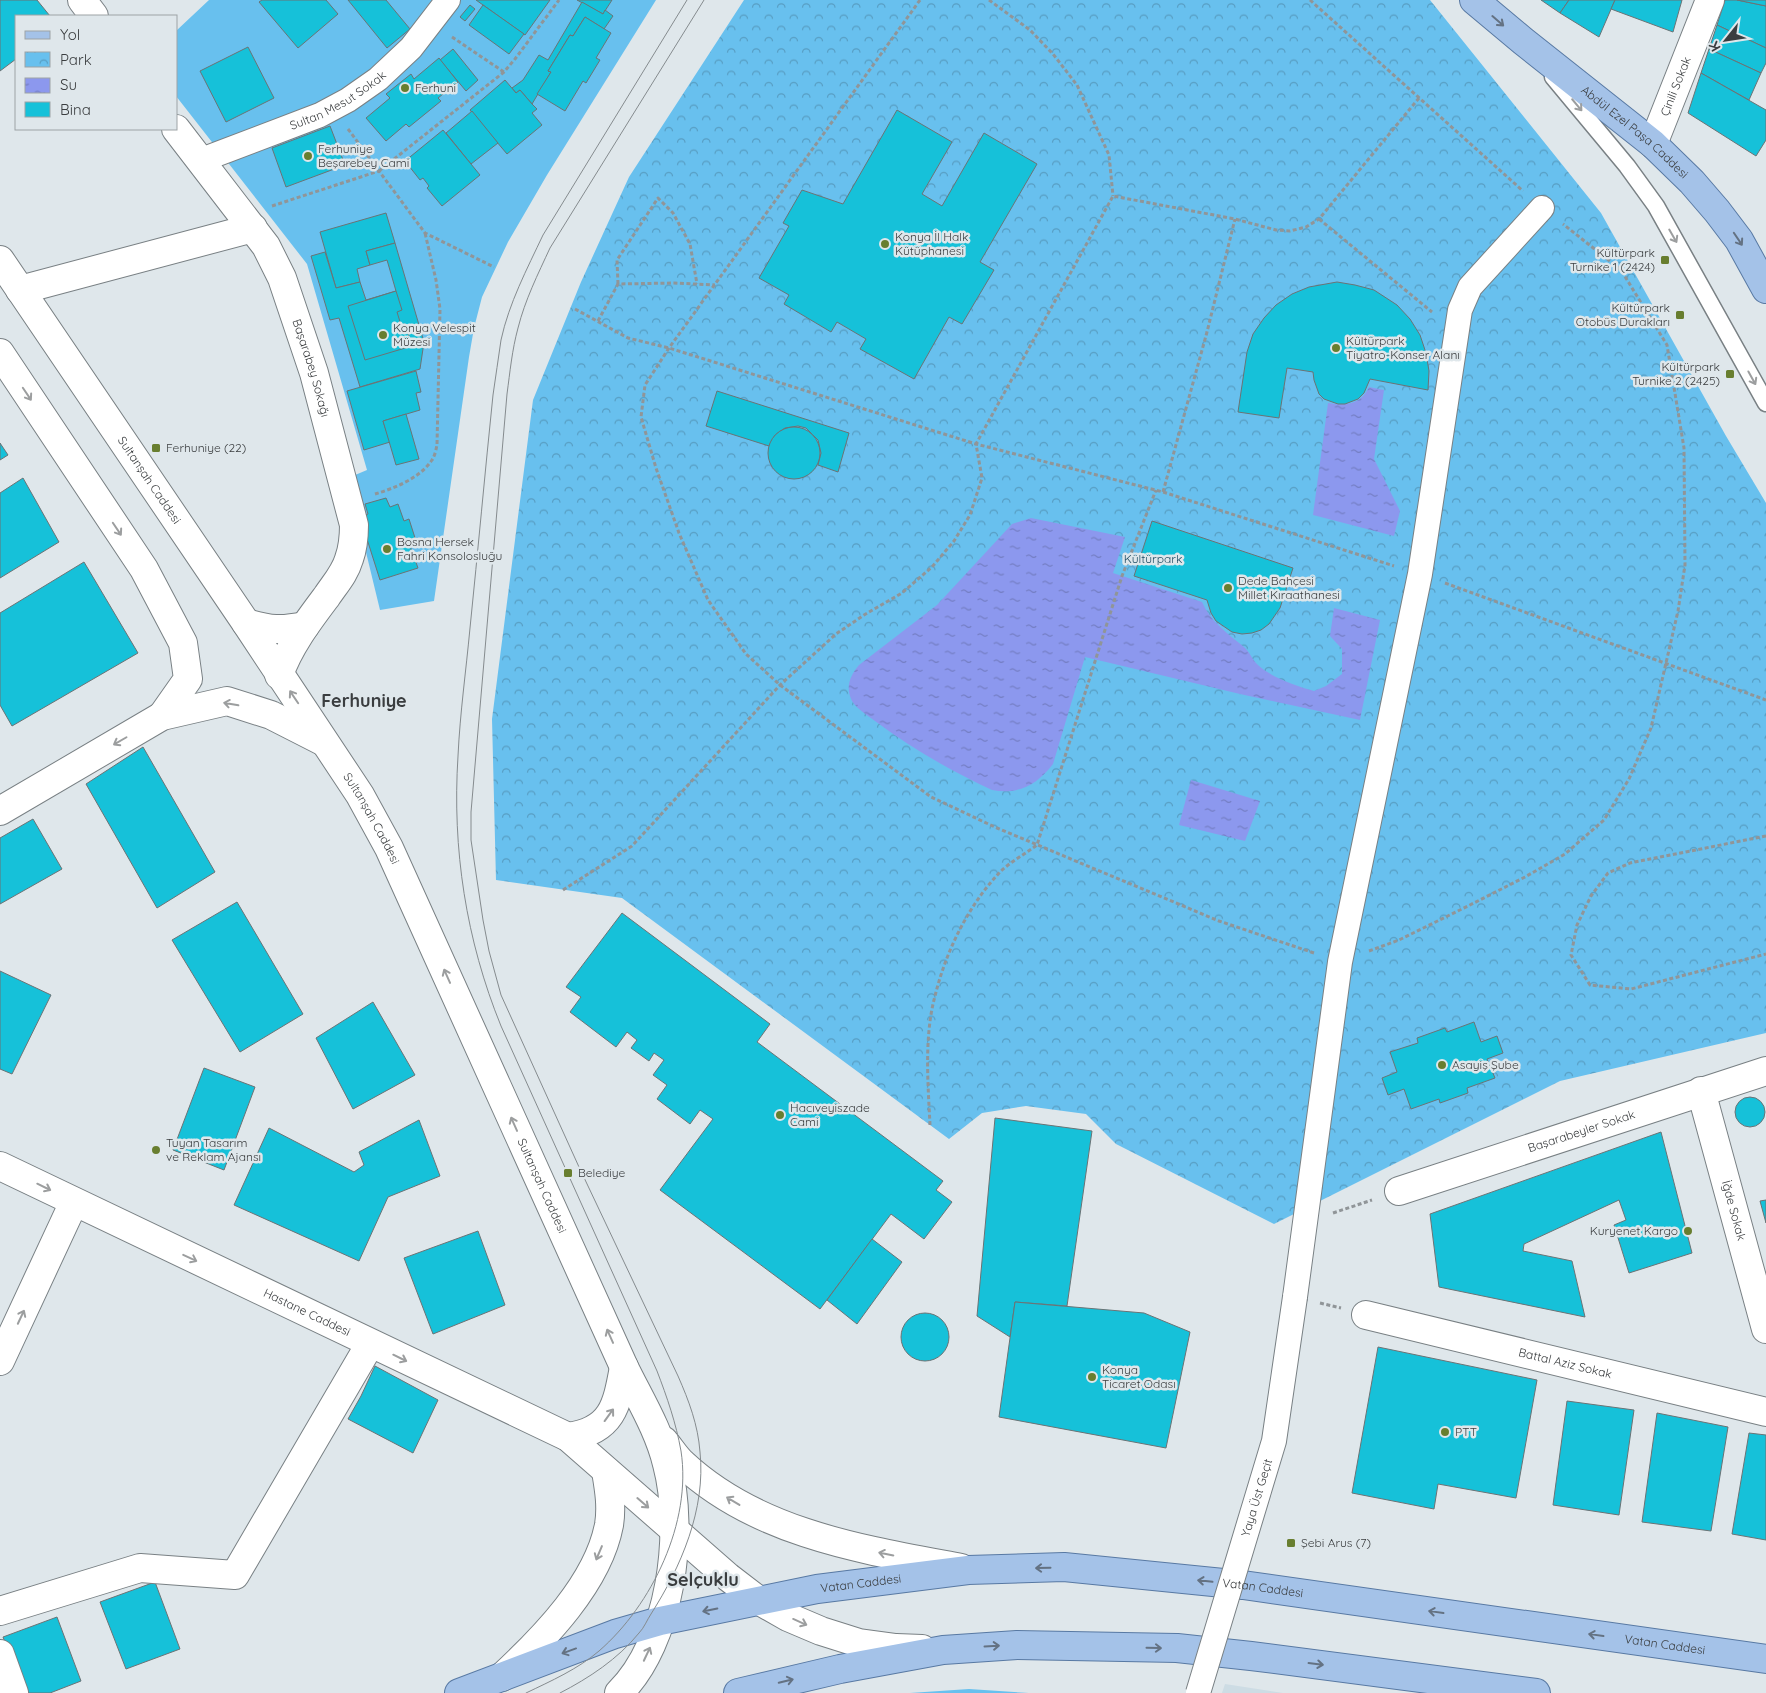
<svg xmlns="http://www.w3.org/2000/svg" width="1766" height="1693" viewBox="0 0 1766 1693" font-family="Quicksand,sans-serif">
<defs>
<pattern id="park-crowns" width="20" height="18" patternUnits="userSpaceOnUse" patternTransform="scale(1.25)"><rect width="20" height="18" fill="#68c0ee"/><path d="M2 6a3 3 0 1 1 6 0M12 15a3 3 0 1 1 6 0" fill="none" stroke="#579dc2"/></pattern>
<pattern id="water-ripples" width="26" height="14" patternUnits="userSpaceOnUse" patternTransform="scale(1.25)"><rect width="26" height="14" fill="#8c98ee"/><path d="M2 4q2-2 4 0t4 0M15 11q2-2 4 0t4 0" fill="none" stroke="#737dc2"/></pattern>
</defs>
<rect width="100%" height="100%" fill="#dfe7eb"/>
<path fill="#cddce4" d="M1225,1684L1283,1693H1222Z"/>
<g fill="#68c0ee">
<path d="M209,0H656L547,175L508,242L482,297L474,328L469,357L434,601L380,610L348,478L367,470L307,264L176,96V31Z"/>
<path d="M969,1689L1029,1693H910Z"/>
</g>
<path fill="url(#park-crowns)" d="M744,0H1430L1601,213L1726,436L1766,503V1033L1560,1081L1274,1224L1116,1144L1086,1114L1026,1106L982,1113L949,1139L622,898L496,880L492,719L533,400L581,282L629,177Z"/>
<g fill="url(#water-ripples)">
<path d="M1369,387L1384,390L1374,459L1400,511L1394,536L1313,515L1328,403C1345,406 1361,405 1369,387Z"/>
<path d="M1031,518L1125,537L1113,573L1202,602C1210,621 1228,634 1244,647C1250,652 1252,660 1258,665C1272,678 1297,686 1314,691L1326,686L1342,674V649L1330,636L1334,608L1380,620L1360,720L1240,694L1085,657L1053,764C1037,785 1018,795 992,790C951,771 911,748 875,721C867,715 857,709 852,701C845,687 850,676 859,665L937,605L1012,524Z"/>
<path d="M1191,780L1260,801L1245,841L1179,825Z"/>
</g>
<g fill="#16c1d9" stroke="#6b7375">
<path d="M0,0H37L50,16H16V59L0,71Z"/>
<path d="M262,0H326L338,14L298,48L259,2Z"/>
<path d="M348,0H386L410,29L387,48Z"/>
<path d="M476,0H550L525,35Z"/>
<path d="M577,0H612L603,14Z"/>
<path d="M1541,0H1569L1560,13Z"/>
<path d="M1569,0H1615L1599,37L1560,13Z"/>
<path d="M1615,0H1682L1673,32L1611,9Z"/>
<path d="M1725,0H1737L1766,6V48L1717,25Z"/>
<path d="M1737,0H1766V6Z"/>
<path d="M582,2L603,14L605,10L613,16L604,29L585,17L573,36L570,35L548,71L551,72L532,104L520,90L516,93L512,88L523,80L539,55L548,60Z"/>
<path d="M470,5L475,9L465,21L460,17Z"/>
<path d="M483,5L524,34L509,54L469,25Z"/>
<path d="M585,17L611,33L596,58L600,60L586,83L583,81L565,111L537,94L551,72L548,71L570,35L573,36Z"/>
<path d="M1717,25L1766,48V63L1761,73L1709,49Z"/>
<path d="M248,47L274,98L226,122L200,71Z"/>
<path d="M453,49L478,80L466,91L440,60Z"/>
<path d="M1709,49L1761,73L1749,100L1701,73Z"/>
<path d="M439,58L458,82L438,98L441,101L409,127L406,124L386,141L366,118L390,98L386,94L411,74L414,79Z"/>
<path d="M1701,73L1766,110V140L1756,156L1688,113Z"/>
<path d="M505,80L516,93L520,90L532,104L537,109L532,113L542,125L507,154L470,110Z"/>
<path d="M897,110L952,142L922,194L942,206L984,133L1037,164L980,262L994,270L962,324L949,317L914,379L860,349L866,339L837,322L831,332L784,304L789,295L759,278L789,226L783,223L802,190L843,204Z"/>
<path d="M472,111L498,143L471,164L446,133Z"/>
<path d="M330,126L345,165L286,187L272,148Z"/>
<path d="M443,130L480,175L442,206L427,188L429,186L423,178L420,180L405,161Z"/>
<path d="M386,213L395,243L366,251L370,265L357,269L360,282L336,288L320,232Z"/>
<path d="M395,243L424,342L420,369L360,387L339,318L330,320L311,256L325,252L336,288L360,282L366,300L396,291L387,260L370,265L366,251Z"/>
<path d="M1337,282L1355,285L1374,290L1397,305L1410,319L1420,335L1426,353L1429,371L1428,390L1370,379L1364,393L1358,399L1345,404H1338L1324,399L1319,394L1314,380L1313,372L1287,368L1279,418L1238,412L1247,352L1253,334L1264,318L1276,305L1292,294L1309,287Z"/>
<path d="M396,291L402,310L397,312L401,325L405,324L412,346L365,360L348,306Z"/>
<path d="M416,371L421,392L416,393L420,410L383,421L390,442L364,450L347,391Z"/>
<path d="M717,391L849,433L838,472L818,465L821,453L818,440L806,428L798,426L785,428L775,435L769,446L706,426Z"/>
<path d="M406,414L419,459L396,465L383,421Z"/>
<circle cx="794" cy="453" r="26"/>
<path d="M0,443L8,455L0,460Z"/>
<path d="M23,478L59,542L0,578V493Z"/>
<path d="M386,498L390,507L398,504L404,521L409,519L416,541L409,543L418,568L380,580L360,517L368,514L365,504Z"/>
<path d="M1152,521L1293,568L1280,608L1269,624L1261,630L1252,633L1242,634L1232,632L1216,621L1211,613L1207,600L1134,576Z"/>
<path d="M84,562L138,653L12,726L0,705V613Z"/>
<path d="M143,747L215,872L157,908L86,784Z"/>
<path d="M33,819L62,869L0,904V838Z"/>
<path d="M237,902L303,1014L240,1052L172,940Z"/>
<path d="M622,913L770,1024L757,1042L943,1181L936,1190L952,1202L924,1239L891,1214L820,1309L660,1190L713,1119L700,1110L690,1124L657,1099L667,1085L653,1075L664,1060L654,1053L649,1061L631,1048L637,1040L627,1032L616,1047L570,1012L581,997L566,987Z"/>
<path d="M0,971L51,995L12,1074L0,1069Z"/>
<path d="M373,1002L415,1075L353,1109L316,1038Z"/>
<path d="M1474,1022L1481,1042L1497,1036L1503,1053L1487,1059L1495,1078L1467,1088L1468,1093L1440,1103L1439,1099L1411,1109L1404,1089L1388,1095L1382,1078L1397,1072L1390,1052L1418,1043L1417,1038L1445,1028L1447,1032Z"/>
<path d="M204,1068L255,1087L224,1170L173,1150Z"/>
<circle cx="1750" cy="1112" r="15"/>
<path d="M995,1118L1092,1131L1067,1306L1015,1302L1010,1337L977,1316Z"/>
<path d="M419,1120L440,1176L388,1197L359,1261L234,1205L269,1128L354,1172L364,1165L359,1152Z"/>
<path d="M1661,1132L1692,1253L1629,1273L1614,1225L1626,1220L1619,1200L1524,1244L1523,1251L1572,1261L1585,1317L1439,1287L1430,1214Z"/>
<path d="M1766,1200V1223L1760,1201Z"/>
<path d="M478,1231L505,1305L433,1334L404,1258Z"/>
<path d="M872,1239L902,1262L857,1324L827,1300Z"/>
<path d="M1015,1302L1144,1313L1190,1332L1166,1448L999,1417Z"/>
<circle cx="925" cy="1337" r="24"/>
<path d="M1378,1347L1537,1380L1516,1498L1438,1484L1434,1509L1352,1493Z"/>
<path d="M375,1366L438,1400L413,1453L348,1419L361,1396Z"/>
<path d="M1567,1401L1634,1410L1619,1515L1553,1505Z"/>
<path d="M1657,1413L1728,1427L1711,1531L1642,1522Z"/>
<path d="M1749,1433L1766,1435V1540L1732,1534Z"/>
<path d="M155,1582L180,1649L126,1669L100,1602Z"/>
<path d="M57,1617L81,1681L50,1693H25L3,1637Z"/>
</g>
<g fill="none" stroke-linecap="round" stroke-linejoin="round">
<g stroke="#798084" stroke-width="19">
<path id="service" d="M1553,77L1627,166L1656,206L1766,403"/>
</g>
<g stroke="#798084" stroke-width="26">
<g id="pedestrian">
<path id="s1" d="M199,161L320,115L348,100L378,79L411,48L448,0"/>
<path d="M1295,1297L1340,962L1420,574L1460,310L1470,287L1542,208"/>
</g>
</g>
<g stroke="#798084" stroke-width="30">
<g id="minor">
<path d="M82,0L94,16"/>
<path id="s2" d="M176,129L266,246L282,278L314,373L354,525C354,537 353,548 349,559C345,573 335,584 327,596C309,620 289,646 279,675"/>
<path id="s3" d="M1653,144L1710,0"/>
<path d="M20,290L253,228"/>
<path d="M246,623C271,630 280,631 305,626"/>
<path d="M0,811L162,716L227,701L271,715L324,742"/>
<path id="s4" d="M1701,1091L1766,1329"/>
<path id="s5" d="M1399,1191L1766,1071"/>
<path id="s6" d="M1366,1315L1766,1412"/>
<path d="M0,1361L74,1202"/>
<path d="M0,1611L140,1568L235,1575L370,1344"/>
<path d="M0,1654L14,1693"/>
</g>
</g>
<g stroke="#798084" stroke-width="30">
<g id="tertiary">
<path id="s7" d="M0,260L246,623L360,795L389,848L624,1367C639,1398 659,1430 667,1464C685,1532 671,1642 619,1693"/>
<path d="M0,353L144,569L183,643L188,679L162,716"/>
<path id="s8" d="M0,1166L568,1437L728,1577L758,1600L788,1617L821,1631L859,1643L896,1648L922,1649"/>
<path d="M568,1437C612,1431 617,1406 624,1367"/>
<path d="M664,1441C670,1448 676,1458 683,1464C758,1534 865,1550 961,1568"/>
<path d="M502,1677C544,1638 598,1583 609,1525C612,1506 609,1489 606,1471"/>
</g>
</g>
<g stroke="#5879a3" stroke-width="30">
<g id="primary">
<path id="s9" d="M1474,0L1523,41L1653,144L1692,182L1717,211L1739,240L1766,289"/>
<path id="s10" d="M459,1693L615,1634L660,1621L817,1589L968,1570L1064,1567L1243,1585L1766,1659"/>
<path d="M738,1693L840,1669L943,1650L1017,1645L1177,1648L1251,1656L1536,1693"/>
</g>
</g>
<g stroke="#909598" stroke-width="3" stroke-dasharray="4 2.5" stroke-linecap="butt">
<path d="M920,0L669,348L645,385L641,417L656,468L679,533L708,600L746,654L780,685L931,797L997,828L1219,921L1314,953"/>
<path d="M989,0L1030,30L1053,54L1077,85L1109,155L1113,196"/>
<path d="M1310,0L1523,191"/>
<path d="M452,37L504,72"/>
<path d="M348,129L379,171L504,72L515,59L559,0"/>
<path d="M272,206L379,171L425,233L494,267"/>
<path d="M1319,219L1432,312"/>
<path d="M618,284L617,260L658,198L673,213L690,244L697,284"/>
<path d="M575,309L628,338L669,348L976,444L1163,492L1394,566"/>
<path d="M598,321L618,284L674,283L715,285"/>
<path d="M1163,492L1207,332L1235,219"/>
<path d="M375,494C395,488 420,478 432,460C435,456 436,449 437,445L440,309L436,280L425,233"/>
<path d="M1445,583L1766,700"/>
<path d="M1766,836L1630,863L1608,873L1591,896L1577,925L1571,955L1590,985L1631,989L1766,954"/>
<path d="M563,890L632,846L780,685L836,634L864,615L902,593L932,567L954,541L970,515L982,478L976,444L1113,196L1235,219L1276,230L1290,231L1306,227L1319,219L1419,98"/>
<path d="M1369,951L1399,940L1468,906L1525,877L1565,854L1604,820L1629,779L1651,728L1678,611L1685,565L1684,448L1667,345L1621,270L1563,224"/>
<path d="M930,1125C928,1084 924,1036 935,996C946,951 968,906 1000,872C1010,862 1025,854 1037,845L1122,576L1156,490"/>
<path d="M1333,1213L1372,1200"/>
<path d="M1320,1303L1341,1308"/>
</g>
<use href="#service" stroke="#fff" stroke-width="16"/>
<use href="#pedestrian" stroke="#fff" stroke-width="24"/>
<use href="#minor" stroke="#fff" stroke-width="28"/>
<use href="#tertiary" stroke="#fff" stroke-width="28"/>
<use href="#primary" stroke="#a4c2e8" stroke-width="28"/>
<g stroke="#858b8e" stroke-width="1">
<path d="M526,1693C551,1681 578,1669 599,1651C652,1605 692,1522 681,1451C676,1423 667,1397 657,1371L501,1026C466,940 452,849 458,756C460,713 466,671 470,628C478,550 485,472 493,395C496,377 498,358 501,340C509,303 527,269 543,235L687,0"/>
<path d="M560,1693C589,1678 618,1659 639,1633C644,1628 647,1620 651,1614C681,1567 706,1509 700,1452C698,1425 689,1401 678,1376L579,1167L501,995L489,951L483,920L471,840V812L507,394C510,372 512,350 518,328C525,300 538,274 550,248L704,0"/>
</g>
<g stroke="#798084" stroke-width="26" stroke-linecap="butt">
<g id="pedestrian-bridge">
<path id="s11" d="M1198,1693L1274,1441L1295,1297"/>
</g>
</g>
<use href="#pedestrian-bridge" stroke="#fff" stroke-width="24"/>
</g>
<defs><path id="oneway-shaft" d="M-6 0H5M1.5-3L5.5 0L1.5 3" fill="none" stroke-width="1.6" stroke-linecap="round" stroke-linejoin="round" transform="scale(1.25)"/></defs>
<g stroke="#647283">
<use href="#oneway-shaft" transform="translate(1498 21) rotate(41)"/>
<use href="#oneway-shaft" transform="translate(1738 239) rotate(56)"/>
<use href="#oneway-shaft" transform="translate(1043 1568) rotate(179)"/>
<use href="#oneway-shaft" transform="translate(1205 1581) rotate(-174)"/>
<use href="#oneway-shaft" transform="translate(710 1610) rotate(168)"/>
<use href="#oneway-shaft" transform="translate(1436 1612) rotate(-172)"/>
<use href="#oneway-shaft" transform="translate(1596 1635) rotate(-172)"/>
<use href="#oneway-shaft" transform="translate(992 1646) rotate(-3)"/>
<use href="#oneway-shaft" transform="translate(1154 1648) rotate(1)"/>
<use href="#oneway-shaft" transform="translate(569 1651) rotate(160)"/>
<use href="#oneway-shaft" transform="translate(1316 1664) rotate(7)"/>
<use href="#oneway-shaft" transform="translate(786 1681) rotate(-14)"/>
</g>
<g stroke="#9c9e9f">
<use href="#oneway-shaft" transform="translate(1577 105) rotate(50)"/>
<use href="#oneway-shaft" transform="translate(1673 236) rotate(60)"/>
<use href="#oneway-shaft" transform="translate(1752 378) rotate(61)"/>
<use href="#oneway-shaft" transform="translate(27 394) rotate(56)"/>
<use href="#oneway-shaft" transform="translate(117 529) rotate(56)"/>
<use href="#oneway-shaft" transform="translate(294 697) rotate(-124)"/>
<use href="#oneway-shaft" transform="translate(231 704) rotate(-170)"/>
<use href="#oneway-shaft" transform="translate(120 741) rotate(150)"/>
<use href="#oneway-shaft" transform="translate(447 976) rotate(-114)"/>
<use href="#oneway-shaft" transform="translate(514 1124) rotate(-114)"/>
<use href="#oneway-shaft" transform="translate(44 1187) rotate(26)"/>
<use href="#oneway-shaft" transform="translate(190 1258) rotate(25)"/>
<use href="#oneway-shaft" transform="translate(21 1317) rotate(-65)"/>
<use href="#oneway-shaft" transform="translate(610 1336) rotate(-114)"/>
<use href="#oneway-shaft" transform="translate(400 1358) rotate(26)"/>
<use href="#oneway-shaft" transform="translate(609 1415) rotate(-54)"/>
<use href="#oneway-shaft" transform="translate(733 1501) rotate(-149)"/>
<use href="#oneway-shaft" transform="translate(643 1503) rotate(41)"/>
<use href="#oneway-shaft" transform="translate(599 1553) rotate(113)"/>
<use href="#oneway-shaft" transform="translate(886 1554) rotate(-169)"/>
<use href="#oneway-shaft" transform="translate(800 1622) rotate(24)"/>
<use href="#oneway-shaft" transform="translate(647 1654) rotate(-65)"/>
</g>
<g fill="#687e2f" stroke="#dfe7eb" stroke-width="2">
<circle cx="405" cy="88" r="5"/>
<circle cx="308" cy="156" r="5"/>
<circle cx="885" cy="244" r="5"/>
<rect x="1660" y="255" width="10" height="10" rx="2.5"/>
<rect x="1675" y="310" width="10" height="10" rx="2.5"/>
<circle cx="383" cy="335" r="5"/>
<circle cx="1336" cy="348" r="5"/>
<rect x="1725" y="369" width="10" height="10" rx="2.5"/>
<rect x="151" y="443" width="10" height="10" rx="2.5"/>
<circle cx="387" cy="549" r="5"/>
<circle cx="1228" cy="588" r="5"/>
<circle cx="1442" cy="1065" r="5"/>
<circle cx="780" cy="1115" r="5"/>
<circle cx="156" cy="1150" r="5"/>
<rect x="563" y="1168" width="10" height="10" rx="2.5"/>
<circle cx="1688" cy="1231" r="5"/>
<circle cx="1092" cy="1377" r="5"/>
<circle cx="1445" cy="1432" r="5"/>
<rect x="1286" y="1538" width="10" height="10" rx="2.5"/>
</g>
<g text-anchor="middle" stroke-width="5" stroke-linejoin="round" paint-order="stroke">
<g font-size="12" fill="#3a3d3f" stroke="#dfe7eb">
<text dy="4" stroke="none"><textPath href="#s3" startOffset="62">Çinili Sokak</textPath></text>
<text dy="4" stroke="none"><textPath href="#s1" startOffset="152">Sultan Mesut Sokak</textPath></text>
<text dy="4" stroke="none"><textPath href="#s9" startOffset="208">Abdül Ezel Paşa Caddesi</textPath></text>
<text dy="4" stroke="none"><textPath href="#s2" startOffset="278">Başarabey Sokağı</textPath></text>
<text dy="4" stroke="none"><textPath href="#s7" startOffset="266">Sultanşah Caddesi</textPath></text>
<text dy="4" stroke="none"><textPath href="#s7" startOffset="671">Sultanşah Caddesi</textPath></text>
<text dy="4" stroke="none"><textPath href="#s5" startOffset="192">Başarabeyler Sokak</textPath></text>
<text dy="4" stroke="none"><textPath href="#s7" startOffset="1076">Sultanşah Caddesi</textPath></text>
<text dy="4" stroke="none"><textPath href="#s4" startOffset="124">İğde Sokak</textPath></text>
<text dy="4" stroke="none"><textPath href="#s8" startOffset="340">Hastane Caddesi</textPath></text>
<text dy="4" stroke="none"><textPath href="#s6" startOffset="205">Battal Aziz Sokak</textPath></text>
<text dy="4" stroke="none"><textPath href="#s11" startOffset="204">Yaya Üst Geçit</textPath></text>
<text dy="4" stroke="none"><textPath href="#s10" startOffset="418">Vatan Caddesi</textPath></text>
<text dy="4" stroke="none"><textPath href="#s10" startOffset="822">Vatan Caddesi</textPath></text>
<text dy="4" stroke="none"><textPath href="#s10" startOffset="1228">Vatan Caddesi</textPath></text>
</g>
<g font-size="12" fill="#3a3d3f" stroke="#dfe7eb" text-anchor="start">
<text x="415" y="92">Ferhuni</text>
<text x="318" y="153">Ferhuniye<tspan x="318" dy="14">Beşarebey Cami</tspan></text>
<text x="895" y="241">Konya İl Halk<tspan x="895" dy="14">Kütüphanesi</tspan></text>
<text x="1655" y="257" text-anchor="end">Kültürpark<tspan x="1655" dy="14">Turnike 1 (2424)</tspan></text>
<text x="1670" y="312" text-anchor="end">Kültürpark<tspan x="1670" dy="14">Otobüs Durakları</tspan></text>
<text x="393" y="332">Konya Velespit<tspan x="393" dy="14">Müzesi</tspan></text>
<text x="1346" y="345">Kültürpark<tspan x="1346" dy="14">Tiyatro-Konser Alanı</tspan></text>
<text x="1720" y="371" text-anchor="end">Kültürpark<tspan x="1720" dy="14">Turnike 2 (2425)</tspan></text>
<text x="166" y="452">Ferhuniye (22)</text>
<text x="397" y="546">Bosna Hersek<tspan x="397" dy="14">Fahri Konsolosluğu</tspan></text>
<text x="1238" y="585">Dede Bahçesi<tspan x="1238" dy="14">Millet Kıraathanesi</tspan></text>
<text x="1452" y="1069">Asayiş Şube</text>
<text x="790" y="1112">Hacıveyiszade<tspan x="790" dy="14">Cami</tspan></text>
<text x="166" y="1147">Tuyan Tasarım<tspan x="166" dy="14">ve Reklam Ajansı</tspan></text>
<text x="578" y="1177">Belediye</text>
<text x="1678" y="1235" text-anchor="end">Kuryenet Kargo</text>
<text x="1102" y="1374">Konya<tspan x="1102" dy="14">Ticaret Odası</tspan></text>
<text x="1455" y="1436">PTT</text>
<text x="1301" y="1547">Şebi Arus (7)</text>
</g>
<g font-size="12" fill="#1e4c63" stroke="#dfe7eb">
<text x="1153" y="563">Kültürpark</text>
</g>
<g font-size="18" font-weight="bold" fill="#3a3d3f" stroke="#dfe7eb">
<text x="364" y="707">Ferhuniye</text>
<text x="703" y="1586">Selçuklu</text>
</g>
</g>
<rect x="15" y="15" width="162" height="115" fill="#dfe7eb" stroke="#9da3a6"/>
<rect x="25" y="31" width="25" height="8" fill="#a4c2e8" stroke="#9da3a6"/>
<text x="60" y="40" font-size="15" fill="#3a3d3f">Yol</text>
<rect x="25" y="52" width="25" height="15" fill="url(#park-crowns)" stroke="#9da3a6"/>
<text x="60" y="65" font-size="15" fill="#3a3d3f">Park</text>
<rect x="25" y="78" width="25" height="15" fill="url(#water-ripples)" stroke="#9da3a6"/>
<text x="60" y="90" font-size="15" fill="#3a3d3f">Su</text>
<rect x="25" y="102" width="25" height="15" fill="#16c1d9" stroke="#9da3a6"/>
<text x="60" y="115" font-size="15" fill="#3a3d3f">Bina</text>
<g transform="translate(1726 40) rotate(240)" stroke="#dfe7eb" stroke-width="4" paint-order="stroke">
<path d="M0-4L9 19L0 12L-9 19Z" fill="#3a3d3f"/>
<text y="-8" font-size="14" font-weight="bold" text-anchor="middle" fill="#3a3d3f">K</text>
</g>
</svg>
